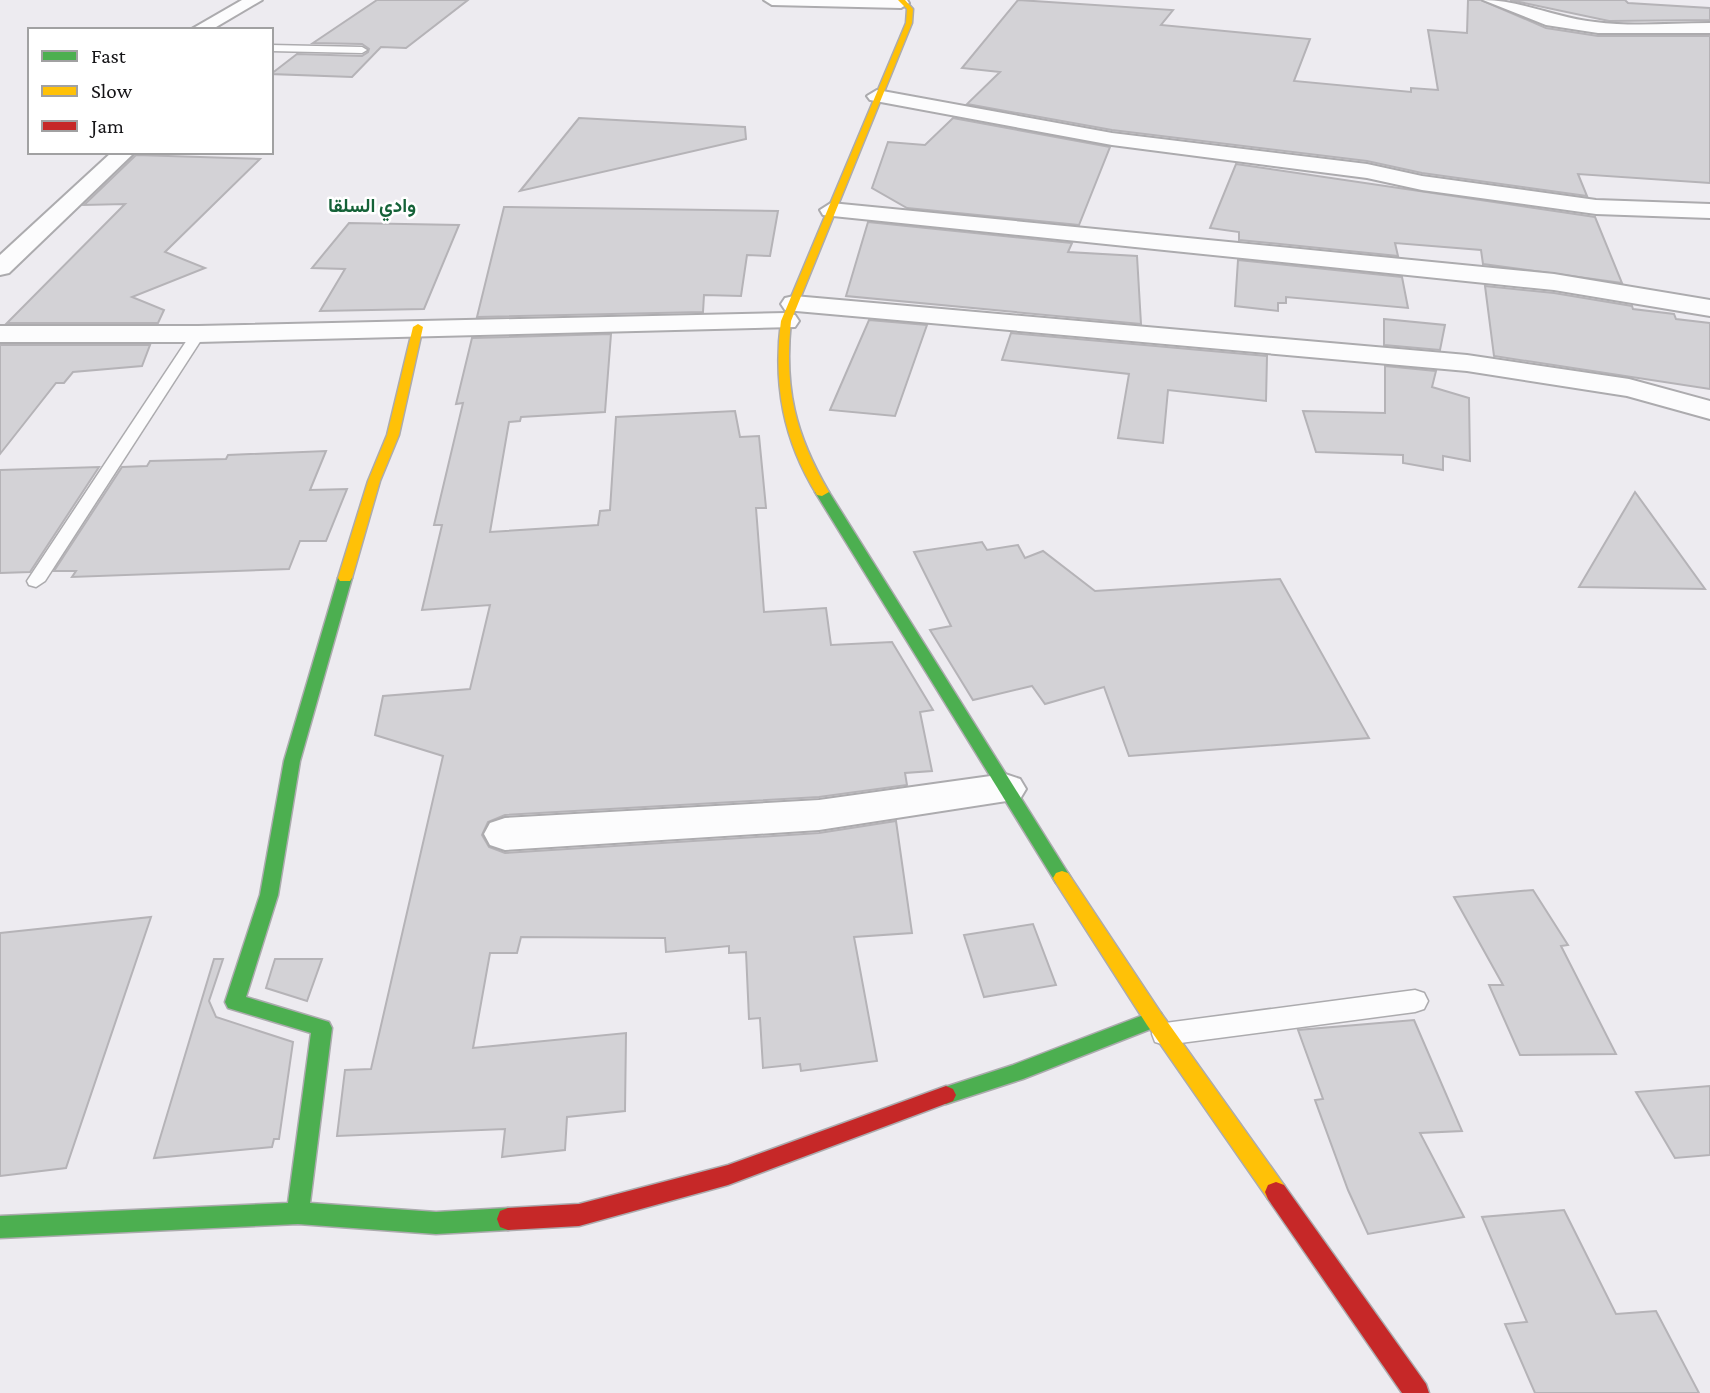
<svg xmlns="http://www.w3.org/2000/svg" width="1710" height="1393" viewBox="0 0 1710 1393" font-family="'Crimson Pro',Vazirmatn,serif">
<rect width="100%" height="100%" fill="#edebf0"/>
<g fill="#d3d2d6" stroke="#b5b3b7" stroke-width="2">
<path d="M377,0H468L406,48L381,47L352,77L271,74L297,54L362,56L368,52L369,49L362,44L313,43Z"/>
<path d="M1018,0L1173,10L1161,25L1310,39L1294,81L1411,92V88L1438,90L1428,30L1467,33L1468,0H1481L1546,28L1598,36H1710V183L1578,174L1587,196L1422,173L1367,161L1112,130L967,104L1000,72L962,68Z"/>
<path d="M1510,0H1625L1628,3L1710,8V20L1609,21Z"/>
<path d="M579,118L745,127L746,139L520,191Z"/>
<path d="M953,118L1110,147L1079,225L907,208L872,188L888,142L925,145Z"/>
<path d="M136,155L260,159L165,252L205,268L132,297L164,310L158,323H7L125,204L84,205Z"/>
<path d="M1236,164L1595,217L1622,283L1483,264L1481,250L1395,243L1398,256L1239,240V232L1210,228Z"/>
<path d="M504,207L778,211L770,256L747,255L741,296L704,295L703,312L477,317Z"/>
<path d="M868,222L1072,243L1068,252L1137,256L1141,324L846,296Z"/>
<path d="M349,223L459,225L424,309L320,311L345,269L312,268Z"/>
<path d="M1238,260L1402,277L1408,308L1286,297V303H1278V311L1235,306Z"/>
<path d="M1485,286L1554,293L1632,306L1633,309L1674,314L1676,319L1710,323V389L1494,356Z"/>
<path d="M1384,319L1445,325L1440,350L1384,345Z"/>
<path d="M869,320L927,325L895,416L830,410Z"/>
<path d="M1011,333L1267,356L1266,401L1168,390L1163,443L1118,438L1129,374L1002,360Z"/>
<path d="M611,334L605,412L521,417L520,421L509,422L490,532L598,525L600,511L610,510L616,417L735,411L740,437L759,436L766,508H756L764,612L826,608L831,645L892,642L933,710L920,712L932,771L905,773L907,785L819,797L505,815L488,822L482,835L489,847L505,853L819,833L896,821L912,933L854,937L877,1061L801,1071L800,1064L763,1068L760,1018L749,1019L746,952L729,953V946L666,952L665,938L521,937L517,953H490L473,1048L626,1033L625,1111L567,1117L565,1150L502,1157L505,1129L337,1136L345,1070L371,1069L443,756L375,735L383,696L470,689L490,605L422,610L442,525H434L463,403L456,404L472,338Z"/>
<path d="M0,345H150L142,366L73,372L64,383H56L0,454Z"/>
<path d="M1385,366L1436,371L1432,387L1469,398L1470,461L1443,456V470L1403,463V455L1316,452L1303,411L1385,413Z"/>
<path d="M326,451L310,490L347,489L326,541H300L289,569L72,577L76,571H54L122,467L147,466L150,461L226,459L228,455Z"/>
<path d="M99,467L30,572L0,573V470Z"/>
<path d="M1635,492L1705,589L1579,587Z"/>
<path d="M982,542L987,550L1018,545L1025,558L1043,551L1095,591L1280,579L1369,738L1129,756L1104,687L1045,704L1032,686L973,700L930,630L951,626L914,552Z"/>
<path d="M1533,890L1568,945L1561,946L1616,1054L1520,1055L1489,985H1503L1454,897Z"/>
<path d="M151,917L66,1168L0,1176V933Z"/>
<path d="M1033,924L1056,985L984,997L964,935Z"/>
<path d="M214,959H223L209,1001L216,1017L293,1042L279,1139H274L272,1147L154,1158Z"/>
<path d="M275,959H322L307,1001L266,988Z"/>
<path d="M1414,1020L1462,1131L1420,1133L1464,1217L1368,1234L1348,1190L1315,1100L1323,1099L1298,1030Z"/>
<path d="M1710,1086V1155L1675,1158L1636,1092Z"/>
<path d="M1564,1210L1616,1314L1656,1311L1699,1393H1535L1505,1324L1527,1322L1482,1217Z"/>
</g>
<g fill="none" stroke-linecap="round" stroke-linejoin="round">
<g stroke="#acabae" stroke-width="3">
<g id="lane">
<path d="M271,45L362,47L367,50L362,53L271,51Z"/>
<path d="M198,330L205,334L45,581L36,587L29,585L27,581L191,334Z"/>
<path d="M1415,990L1424,993L1428,1001L1424,1009L1415,1012L1165,1045L1155,1042L1152,1034L1155,1026L1165,1023Z"/>
</g>
</g>
<g stroke="#acabae" stroke-width="4">
<g id="street">
<path d="M242,0H262L211,30H190Z"/>
<path d="M764,0H907L909,3L901,8L772,5Z"/>
<path d="M1483,0C1521,0 1556,18 1595,22C1632,27 1672,23 1710,23V33H1598L1546,25Z"/>
<path d="M877,90L1112,133L1367,164L1422,176L1596,200L1710,204V218L1596,214L1422,190L1367,178L1112,145L870,100L867,96Z"/>
<path d="M112,152H135L9,273L0,275V255Z"/>
<path d="M831,203L1554,274L1710,300V316L1554,290L823,215L820,210Z"/>
<path d="M794,296L1467,355L1629,379L1710,401V419L1627,396L1467,371L785,310L781,304L785,298Z"/>
<path d="M786,313L795,315L799,321L795,327L198,342H0V326H198Z"/>
<path d="M1005,774L1020,779L1026,789L1020,799L819,830L505,850L490,845L484,834L490,823L505,818L819,800Z"/>
</g>
</g>
<g stroke="#acabae" stroke-width="3">
<g id="fast">
<path d="M822,488L829,492L1068,873L1071,878L1068,883L1062,885L1056,883L815,492Z"/>
<path d="M345,574L352,578L300,761L278,895L246,997L329,1022L332,1028L310,1203L436,1212L508,1208L516,1211L519,1219L516,1227L508,1230L436,1234L298,1224L0,1238V1216L288,1203L311,1033L228,1008L225,1002L260,895L284,761L338,578Z"/>
<path d="M1154,1011L1161,1013L1164,1019L1161,1025L1023,1079L946,1104L939,1101L936,1095L939,1089L1013,1065Z"/>
</g>
</g>
<g stroke="#acabae" stroke-width="3">
<g id="slow">
<path d="M898,0H905L913,9L912,23L791,321C784,388 795,434 829,492L822,496L817,495C783,440 773,384 781,321L906,23L907,9Z"/>
<path d="M418,324L423,327L399,435L380,481L352,578L350,581H340L338,578L368,481L387,435L413,327Z"/>
<path d="M1062,871L1068,873L1161,1013L1284,1185L1287,1192L1284,1199L1276,1202L1268,1199L1147,1025L1056,883L1053,878L1056,873Z"/>
</g>
</g>
<g stroke="#acabae" stroke-width="3">
<g id="jam">
<path d="M946,1086L953,1089L956,1095L953,1101L728,1185L579,1226L508,1230L500,1227L497,1219L500,1211L508,1208L579,1204L728,1165Z"/>
<path d="M1276,1182L1284,1185L1426,1384L1429,1393H1402L1268,1199L1265,1192L1268,1185Z"/>
</g>
</g>
<use href="#lane" fill="#fcfcfd" fill-rule="evenodd"/>
<use href="#street" fill="#fcfcfd" fill-rule="evenodd"/>
<use href="#fast" fill="#4caf50" fill-rule="evenodd"/>
<use href="#slow" fill="#ffc107" fill-rule="evenodd"/>
<use href="#jam" fill="#c62828" fill-rule="evenodd"/>
</g>
<g text-anchor="middle" stroke-width="5" stroke-linejoin="round" paint-order="stroke">
<g font-size="19" font-weight="bold" fill="#156238" stroke="#fff">
<text x="372" y="212">وادي السلقا</text>
</g>
</g>
<rect x="28" y="28" width="245" height="126" fill="#ffffff" stroke="#a1a1a2" stroke-width="2"/>
<rect x="42" y="51" width="35" height="10" fill="#4caf50" stroke="#a1a1a2" stroke-width="2"/>
<text x="91" y="63" font-size="21" fill="#151417">Fast</text>
<rect x="42" y="86" width="35" height="10" fill="#ffc107" stroke="#a1a1a2" stroke-width="2"/>
<text x="91" y="98" font-size="21" fill="#151417">Slow</text>
<rect x="42" y="121" width="35" height="10" fill="#c62828" stroke="#a1a1a2" stroke-width="2"/>
<text x="91" y="133" font-size="21" fill="#151417">Jam</text>
</svg>
